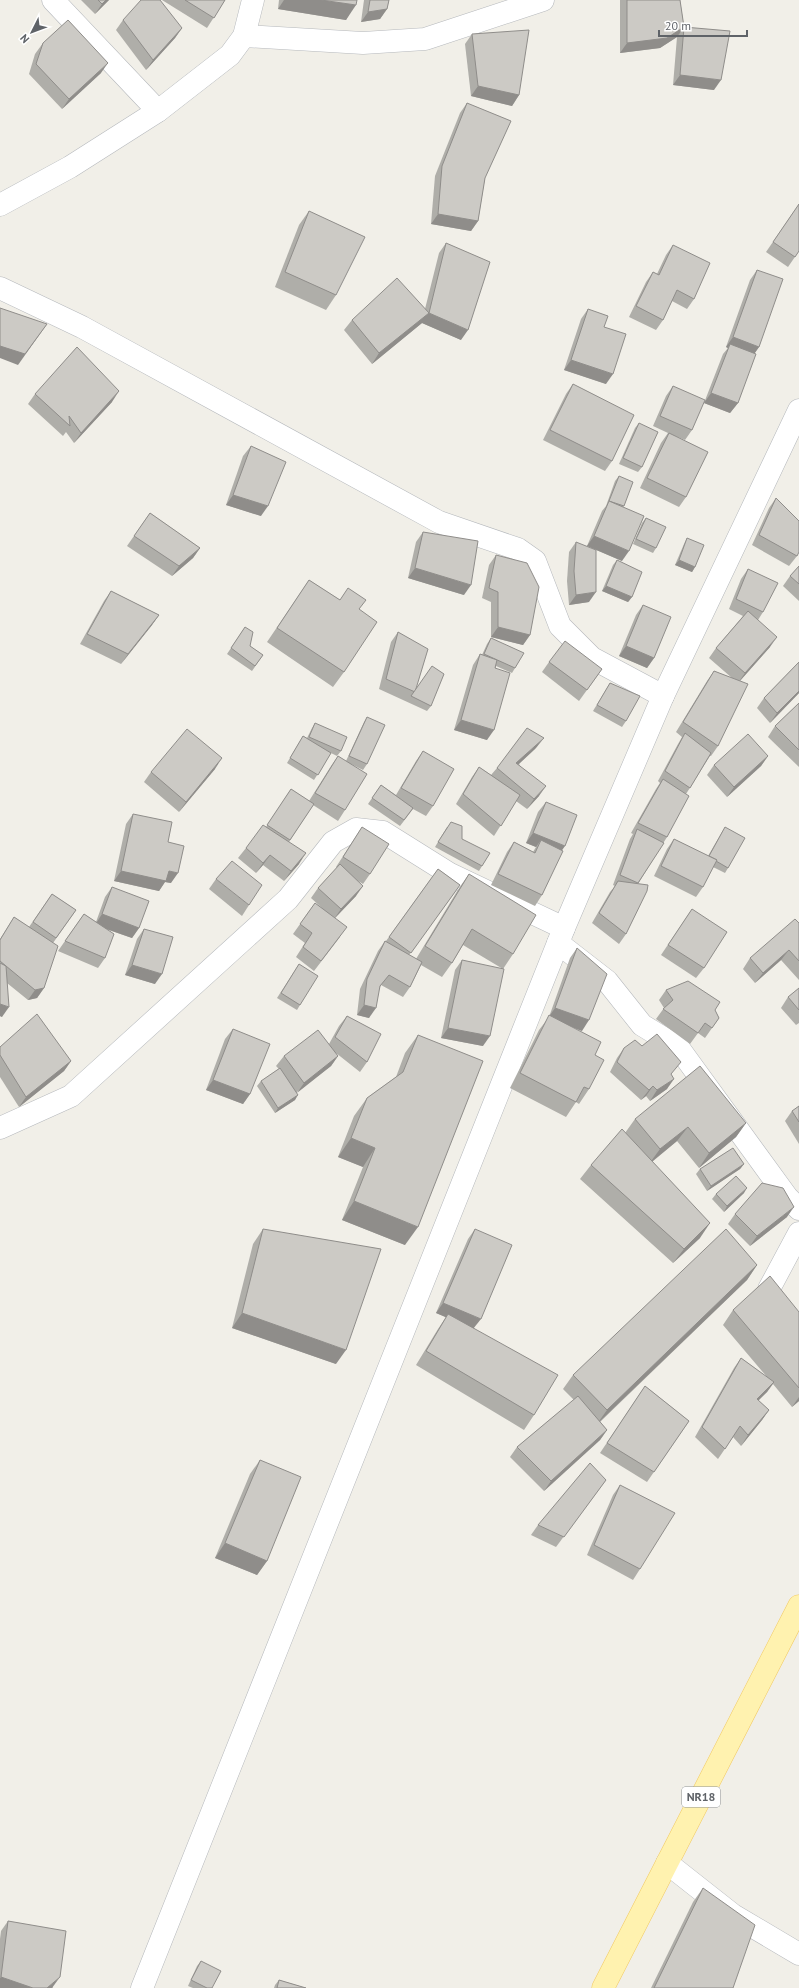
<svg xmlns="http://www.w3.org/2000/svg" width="799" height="1988" viewBox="0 0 799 1988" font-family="'PT Sans',sans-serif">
<rect width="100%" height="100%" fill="#f1efe8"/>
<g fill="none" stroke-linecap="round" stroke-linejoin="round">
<g stroke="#b5b8bc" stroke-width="23">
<g id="street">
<path d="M53,0L158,111"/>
<path d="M244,36L363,43L425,39L543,0"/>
<path d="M0,205L70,167L158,111L230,55L244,36L253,0"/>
<path d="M0,288L82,327L439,522L518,549L535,561L560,626L592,658L663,696"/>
<path d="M558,943L607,981L642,1025L678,1047L787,1197L799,1209"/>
<path d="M0,1128L71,1096L288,899L333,842L356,829L383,832L450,874L564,928"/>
<path d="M769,1289L799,1233"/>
<path d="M667,1863L733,1915L799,1954"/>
<path d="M142,1988L564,928L663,696L799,410"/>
</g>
</g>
<g stroke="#f2c960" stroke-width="23">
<path id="primary" d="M603,1988L799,1606"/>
</g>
<use href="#street" stroke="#fff" stroke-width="22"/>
<use href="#primary" stroke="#fff2af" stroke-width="22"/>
</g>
<g fill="#afaea9">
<path d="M81,0H109L95,14Z"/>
<path d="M162,0H225L207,28Z"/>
<path d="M279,0H357L346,20L278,9Z"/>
<path d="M364,0H389L387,9L380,19L361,22Z"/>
<path d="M620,0H680L684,27L714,90L673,85L677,37L660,48L620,53Z"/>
<path d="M123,20L182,28L175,38L146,70L116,30Z"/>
<path d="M472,34L519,95L512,106L471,96L465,44Z"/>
<path d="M43,43L101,73L62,109L29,74L35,54Z"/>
<path d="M467,103L485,178L478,221L471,231L431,224L435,176L460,113Z"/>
<path d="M799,204V251L788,267L766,252Z"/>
<path d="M309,211L336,295L326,310L275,287L299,225Z"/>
<path d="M446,243L461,340L422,323L372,364L344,330L352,320L425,309L439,253Z"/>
<path d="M673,245L694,299L687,309L672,301L663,320L656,330L629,317L646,282L653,272L657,274L666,255Z"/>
<path d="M757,270L759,347L754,354L738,403L730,413L704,403L723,354L728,348L726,347L750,280Z"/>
<path d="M588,309L604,327L606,384L564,370L581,319Z"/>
<path d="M573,384L612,461L605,471L543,440L566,394Z"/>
<path d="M673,386L692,430L685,440L675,436L686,497L679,507L640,488L661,443L668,433L653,426L666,396Z"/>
<path d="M35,394L112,402L74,443L66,432L63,436L28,404Z"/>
<path d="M639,423L642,467L638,472L619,464L635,428Z"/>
<path d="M251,446L261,516L226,505L243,456Z"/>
<path d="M619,476L624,506L623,507L622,561L587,546L602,511L606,506L615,481Z"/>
<path d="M776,498L797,556L789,566L752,545L769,508Z"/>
<path d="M150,513L200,548L193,558L172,576L127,546Z"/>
<path d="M646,518L656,548L653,553L633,544L642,523Z"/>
<path d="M423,532L464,595L408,578L416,542Z"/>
<path d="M687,538L695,567L692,572L675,565L684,544Z"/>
<path d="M576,542L589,602L569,605L567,581L569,552Z"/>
<path d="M496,555L530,635L523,645L491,637V602L482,598L489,565Z"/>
<path d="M617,560L632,597L628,602L602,591L613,565Z"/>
<path d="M799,566V601L783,586L790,576Z"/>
<path d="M748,569L763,612L758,620L770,647L740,681L718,746L711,756H710L686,794L667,837L638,884L626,934L619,944L592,923L610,892L615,886L613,885L630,839L633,834L631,833L656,789L660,783L658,781L678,744L682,737L676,732L707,681L714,671L732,678L709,658L716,648L743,616L729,609L741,579Z"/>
<path d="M309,580L340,600L359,610L344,672L333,687L267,642Z"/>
<path d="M111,591L159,615L152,625L121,664L80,644L104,601Z"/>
<path d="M643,605L654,658L647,668L619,656L636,615Z"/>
<path d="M245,627L250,646L263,655L252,671L227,654Z"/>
<path d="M398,632L415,691L431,706L427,711L379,689L391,642Z"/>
<path d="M491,638L515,668L512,673L496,666L487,740L454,730L473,665L480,654L482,655L487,644Z"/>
<path d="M549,662L602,669L579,701L542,672Z"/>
<path d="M799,662V693L770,723L757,708L764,698Z"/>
<path d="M610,683L626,721L622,727L593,711Z"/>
<path d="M799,703V767L768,737L775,726Z"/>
<path d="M367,717V764L363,770L351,764L345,810L338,821L313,805L289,842L299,864L284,881L263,865L256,873L238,858L246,848L266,827L291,789L309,801L331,766L338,756L346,761L364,722Z"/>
<path d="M315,723L341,751L337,756L331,753L314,780L287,763L303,736L307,738L312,728Z"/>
<path d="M536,748L519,764L539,796L527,809L516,801L494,836L456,804L472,777L479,767L491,775L497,768Z"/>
<path d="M423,751L433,806L426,816L413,809L400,826L368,804L381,785L396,795L416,761Z"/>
<path d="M768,756L761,766L727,797L707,775L714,765Z"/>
<path d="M215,769L179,812L144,782L151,772Z"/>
<path d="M546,802L562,850L542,895L535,906L491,885L507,852L514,842L533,852L536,847L526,843L538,812Z"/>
<path d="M133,814L168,842L171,883L165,882L159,891L114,881L126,824Z"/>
<path d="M362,827L370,874L363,884L358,881L356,896L335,918L340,937L314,971L296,957L305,943L293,934L315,903L322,908L311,898L318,888L337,868L336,867Z"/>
<path d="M447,827L482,866L479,871L435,847Z"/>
<path d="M725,827L728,868L725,873L713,867L703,887L696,897L654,876L667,849L674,839L708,856L722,832Z"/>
<path d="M438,869L460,885L409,955L416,959L459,888L469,874L513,954L503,969L463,945L452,963L442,977L421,965L410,987L403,997L381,985L380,987L369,1018L357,1015L360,989L378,951L385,941H386Z"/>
<path d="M216,879L249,905L242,916L209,889Z"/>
<path d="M112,887L139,928L132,938L106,929L105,958L98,968L58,951L84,914L96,922L105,897Z"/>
<path d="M52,894L76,910L53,943L44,988L37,998L28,1000L7,983L2,1017L0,1016V939L14,917L29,927Z"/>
<path d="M692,909L704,968L696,978L661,955Z"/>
<path d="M799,923V980L781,960L755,983L743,969L750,958Z"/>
<path d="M144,929L155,984L125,975L137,939Z"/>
<path d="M577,948L582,1031L570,1026L595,1055L589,1089L579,1104L576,1102L566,1117L510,1088L539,1030L549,1017L570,958Z"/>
<path d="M462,960L483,1046L441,1038L455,970Z"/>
<path d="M299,964L300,1005L297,1010L277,998Z"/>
<path d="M799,988V1023L796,1025L781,1008L788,997Z"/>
<path d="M666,990L715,1010L719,1018L705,1038L698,1033L690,1044L656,1019L664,1008L659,1000Z"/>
<path d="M347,1016L367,1062L360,1072L336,1053L338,1056L331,1066L297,1092L295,1100L275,1113L257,1086L261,1081L279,1069L276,1066L284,1056L329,1044L339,1026Z"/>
<path d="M233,1029L250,1094L243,1104L206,1090L225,1039Z"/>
<path d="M418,1035L405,1245L342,1220L363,1167L338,1157L354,1116L367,1098L396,1077L405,1053Z"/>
<path d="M0,1047L71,1061L64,1071L19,1107L0,1077Z"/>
<path d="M624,1048L671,1075L667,1089L650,1101L646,1096L641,1100L610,1072L617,1058Z"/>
<path d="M799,1106V1144L785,1121L792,1111Z"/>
<path d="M635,1119L746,1123L736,1137L699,1168L677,1141L652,1162L700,1238L673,1263L580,1179L591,1165L625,1133Z"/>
<path d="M744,1164L740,1169L707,1191L696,1174L700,1169Z"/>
<path d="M744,1193L724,1212L712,1199L716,1194Z"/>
<path d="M735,1214L787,1217L750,1246L728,1224Z"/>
<path d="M263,1229L336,1364L232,1328L253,1244Z"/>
<path d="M475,1229L474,1328L534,1415L524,1430L416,1365L438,1329L446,1317L436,1313L468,1239Z"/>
<path d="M757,1265L747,1280L600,1422L607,1430L600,1440L544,1491L510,1457L517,1447L574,1400L563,1389L573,1375Z"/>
<path d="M733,1310L799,1312V1401L792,1407L773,1384L767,1392L758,1400L769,1410L762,1420L741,1446L733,1437L718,1459L695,1437L734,1368L741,1358L767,1377L723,1325Z"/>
<path d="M645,1386L689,1421L647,1482L600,1453Z"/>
<path d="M260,1460L267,1561L257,1575L215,1558L250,1474Z"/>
<path d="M606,1480L556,1547L531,1535L538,1525Z"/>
<path d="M620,1485L640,1569L633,1580L587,1555L613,1495Z"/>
<path d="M703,1888L733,1988H651L693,1902Z"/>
<path d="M8,1921L53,1988H0V1939L1,1931Z"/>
<path d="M201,1961L212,1988H193L188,1986L197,1966Z"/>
<path d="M279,1980L306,1988H274L275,1985Z"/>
</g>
<g fill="#8f8d8a">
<path d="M106,0H109L95,14L102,4Z"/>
<path d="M284,0H321L356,5L346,20L278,9Z"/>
<path d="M387,9L380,19L361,22L368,12Z"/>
<path d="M684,27L677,37L660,48L620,53L627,43Z"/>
<path d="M182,28L175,38L146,70L153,60Z"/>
<path d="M108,63L101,73L62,109L69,99Z"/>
<path d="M680,75L721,80L714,90L673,85Z"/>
<path d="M478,86L519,95L512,106L471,96Z"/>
<path d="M438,214L478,221L471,231L431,224Z"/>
<path d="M429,313L468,330L461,340L422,323L372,364L379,353Z"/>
<path d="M47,324L18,365L0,358V346Z"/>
<path d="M733,337L759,347L752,357L730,344L728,348L726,347Z"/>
<path d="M571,360L613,374L606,384L564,370Z"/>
<path d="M119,391L112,402L74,443L81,433Z"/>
<path d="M711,393L738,403L730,413L704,403Z"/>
<path d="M233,495L268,506L261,516L226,505Z"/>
<path d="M594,536L629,551L622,561L587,546Z"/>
<path d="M200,548L193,558L172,576L179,566Z"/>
<path d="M679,560L695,567L692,572L675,565Z"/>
<path d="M415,568L471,585L464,595L408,578Z"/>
<path d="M606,586L632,597L628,602L602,591Z"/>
<path d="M596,592L589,602L569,605L576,595Z"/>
<path d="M159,615L152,625L121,664L128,654Z"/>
<path d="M498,627L530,635L523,645L491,637Z"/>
<path d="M777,637L770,647L738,683L745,673Z"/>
<path d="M626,646L654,658L647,668L619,656Z"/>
<path d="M799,691V693L770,723L777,713Z"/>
<path d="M461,720L494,730L487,740L454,730Z"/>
<path d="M544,738L536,748L509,773L516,763Z"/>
<path d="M768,756L761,766L727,797L734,787Z"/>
<path d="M222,758L215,769L179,812L186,802Z"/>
<path d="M546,786L539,796L527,809L534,799Z"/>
<path d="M533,833L565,846L558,856L541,840L536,847L526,843Z"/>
<path d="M306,853L299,864L284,881L291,871Z"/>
<path d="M270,855L263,865L256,873L263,863Z"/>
<path d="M121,871H169L178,873L171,883L165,882L159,891L114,881Z"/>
<path d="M363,886L356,896L334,919L341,909Z"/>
<path d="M102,914L139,928L132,938L95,925Z"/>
<path d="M789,950L781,960L755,983L763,973Z"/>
<path d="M132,965L162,974L155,984L125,975Z"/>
<path d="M44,988L37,998L28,1000L35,990Z"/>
<path d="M0,1004L9,1007L2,1017L0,1016Z"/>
<path d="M364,1005L376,1008L369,1018L357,1015Z"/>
<path d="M555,1008L589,1020L582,1031L548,1018Z"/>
<path d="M448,1028L490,1036L483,1046L441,1038Z"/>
<path d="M338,1056L331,1066L297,1093L304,1083Z"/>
<path d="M71,1061L64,1071L19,1107L26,1097Z"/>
<path d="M674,1079L667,1089L650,1101L657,1090Z"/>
<path d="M213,1080L250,1094L243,1104L206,1090Z"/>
<path d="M653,1086L646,1096L641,1100L649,1090Z"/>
<path d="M298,1095L295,1100L275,1113L278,1108Z"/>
<path d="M746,1123L736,1137L699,1168L709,1153Z"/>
<path d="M688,1127L677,1141L649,1164L660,1149Z"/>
<path d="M351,1138L375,1148L363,1167L338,1157Z"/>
<path d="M744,1164L740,1169L707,1191L711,1186Z"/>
<path d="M747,1188L744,1193L724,1212L727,1206Z"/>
<path d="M354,1201L418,1227L405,1245L342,1220Z"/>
<path d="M794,1207L787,1217L750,1246L757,1236Z"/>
<path d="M710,1223L700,1238L673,1263L684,1249Z"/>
<path d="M757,1265L747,1280L597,1424L607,1410Z"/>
<path d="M443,1303L481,1319L473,1329L436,1313Z"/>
<path d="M242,1313L346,1350L336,1364L232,1328Z"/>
<path d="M774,1382L767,1392L750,1409L757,1399Z"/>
<path d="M799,1397V1401L792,1407Z"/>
<path d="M769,1410L762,1420L741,1446L748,1435Z"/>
<path d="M607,1430L600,1440L544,1491L551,1481Z"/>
<path d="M225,1543L267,1561L257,1575L215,1558Z"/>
<path d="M1,1977L33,1988H0V1978Z"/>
<path d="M60,1977L52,1988H47Z"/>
</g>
<g fill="#cccac5" stroke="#8f8d8a">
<path d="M98,0H106L102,4Z"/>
<path d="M141,0H160L182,28L153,60L123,20Z"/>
<path d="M185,0H225L214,18Z"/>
<path d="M321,0H357L356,5Z"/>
<path d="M370,0H389L387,9L368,12Z"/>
<path d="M627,0H680L684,27L667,38L627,43Z"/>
<path d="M68,20L108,63L69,99L36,64L43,43Z"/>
<path d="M684,27L730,31L721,80L680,75Z"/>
<path d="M529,30L519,95L478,86L472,34Z"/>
<path d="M467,103L511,121L485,178L478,221L438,214L442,166Z"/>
<path d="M799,204V251L795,257L773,242Z"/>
<path d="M309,211L365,237L336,295L285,272Z"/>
<path d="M446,243L490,262L468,330L429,313Z"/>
<path d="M673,245L710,263L694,299L677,290L663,320L636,306L653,272L659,275Z"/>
<path d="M757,270L783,279L759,347L733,337Z"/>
<path d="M397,278L429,313L379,353L352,320Z"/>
<path d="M0,308L47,324L25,354L0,346Z"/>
<path d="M588,309L608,316L604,327L626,334L613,374L571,360Z"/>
<path d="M730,344L756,354L738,403L711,393Z"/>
<path d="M77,347L119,391L81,433L69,416L70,426L35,394Z"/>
<path d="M573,384L634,415L612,461L550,430Z"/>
<path d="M673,386L705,400L692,430L660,416Z"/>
<path d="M639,423L658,432L642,467L623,458Z"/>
<path d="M669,433L708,452L686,497L647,478Z"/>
<path d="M251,446L286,462L268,506L233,495Z"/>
<path d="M619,476L633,482L624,506L609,501Z"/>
<path d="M776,498L799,521V552L797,556L759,535Z"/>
<path d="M609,501L644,516L629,551L594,536Z"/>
<path d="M150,513L200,548L179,566L134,536Z"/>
<path d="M646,518L666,527L656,548L636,539Z"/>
<path d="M423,532L478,541L471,585L415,568Z"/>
<path d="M687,538L704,545L695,567L679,560Z"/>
<path d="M576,542L596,550V592L576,595L574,571Z"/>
<path d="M496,555L527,563L539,587L530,635L498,627V592L489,588Z"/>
<path d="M617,560L642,572L632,597L606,586Z"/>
<path d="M799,566V584L790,576Z"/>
<path d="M748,569L778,583L763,612L736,599Z"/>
<path d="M309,580L340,600L348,588L366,600L359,609L377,622L344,672L277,628Z"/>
<path d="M111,591L159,615L128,654L87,634Z"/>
<path d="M643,605L671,617L654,658L626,646Z"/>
<path d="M748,611L777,637L745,673L716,648Z"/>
<path d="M245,627L253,632L250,646L263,655L255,666L231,648Z"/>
<path d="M398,632L428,649L415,692L386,679Z"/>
<path d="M491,638L524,653L515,668L484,654Z"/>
<path d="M565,641L602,669L587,690L549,662Z"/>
<path d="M480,654L497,660L495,668L510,673L494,730L461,720Z"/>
<path d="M799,662V691L777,713L764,698Z"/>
<path d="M432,666L444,674L431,706L411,696Z"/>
<path d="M714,671L748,684L718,746L683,722Z"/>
<path d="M610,683L640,696L626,721L597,705Z"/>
<path d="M799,703V750L775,726Z"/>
<path d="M367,717L385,725L367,764L349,756Z"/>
<path d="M315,723L347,737L341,751L309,737Z"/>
<path d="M527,728L544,738L516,763L546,786L534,799L497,768Z"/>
<path d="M187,729L222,758L186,802L151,772Z"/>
<path d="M685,733L711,753L690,788L665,771Z"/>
<path d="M748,734L768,756L734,787L714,765Z"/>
<path d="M303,736L331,753L318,775L290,758Z"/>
<path d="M423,751L454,769L433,806L401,788Z"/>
<path d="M338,756L367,774L345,810L315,793Z"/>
<path d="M479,767L520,795L501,826L463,794Z"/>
<path d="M663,779L689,796L667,837L638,823Z"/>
<path d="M381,785L413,808L404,820L372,798Z"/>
<path d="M291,789L314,804L290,840L267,825Z"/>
<path d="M546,802L577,815L565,846L533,833Z"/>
<path d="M133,814L172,822L168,842L184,846L178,873L169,871L166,881L121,871Z"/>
<path d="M451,822L462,826V839L490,853L482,866L438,842Z"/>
<path d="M263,825L306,853L291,871L270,855L263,863L246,848Z"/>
<path d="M362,827L389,844L370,874L343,857Z"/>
<path d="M725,827L745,838L728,868L716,861L717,860L709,856Z"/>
<path d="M637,829L664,843L638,883L620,875Z"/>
<path d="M674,839L717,860L703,887L661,866Z"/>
<path d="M541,840L563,851L542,895L498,874L514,842L535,853Z"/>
<path d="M232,861L262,885L249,905L216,879Z"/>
<path d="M340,864L363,886L341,909L318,888Z"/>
<path d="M438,869L460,885L411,953L389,937Z"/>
<path d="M469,874L536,915L513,954L472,929L452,963L425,946Z"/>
<path d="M618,881L648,885L647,891L626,934L599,913Z"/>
<path d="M112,887L149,901L139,928L102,914Z"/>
<path d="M52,894L76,910L56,938L33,922Z"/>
<path d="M315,903L347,927L321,961L303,947L312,933L300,924Z"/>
<path d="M692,909L727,932L704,968L668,945Z"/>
<path d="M84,914L114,934L105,958L65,941Z"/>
<path d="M14,917L58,946L44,988L35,990L6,966L9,1007L0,1004V963L6,966L0,961V940Z"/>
<path d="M795,919L799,923V961L789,950L763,973L750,958Z"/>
<path d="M144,929L173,937L162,974L132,965Z"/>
<path d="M385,941L422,962L410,987L389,975L380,986L376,1008L364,1005L367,979Z"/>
<path d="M577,948L607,974L589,1020L555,1008Z"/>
<path d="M462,960L504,969L490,1036L448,1028Z"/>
<path d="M299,964L318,976L300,1005L281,993Z"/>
<path d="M688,981L720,1002L715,1010L719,1018L712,1028L705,1023L698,1033L663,1009L673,1000L666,990Z"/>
<path d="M799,988V1010L788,997Z"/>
<path d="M37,1014L71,1061L26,1097L0,1055V1047Z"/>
<path d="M549,1015L601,1042L595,1055L604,1060L589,1089L584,1087L576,1102L520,1073Z"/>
<path d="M347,1016L381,1034L367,1062L335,1037Z"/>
<path d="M233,1029L270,1044L250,1094L213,1080Z"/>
<path d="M318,1030L338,1056L304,1083L284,1056Z"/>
<path d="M657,1034L681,1062L671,1074L674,1079L657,1090L653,1086L649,1090L617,1062L624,1048L635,1040L642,1046Z"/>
<path d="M418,1035L483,1061L418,1227L354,1201L375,1148L351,1138L367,1098L403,1072Z"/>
<path d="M700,1066L746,1123L709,1153L688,1127L660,1149L635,1119Z"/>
<path d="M280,1068L298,1095L278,1108L261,1081Z"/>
<path d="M799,1106V1122L792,1111Z"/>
<path d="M622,1129L710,1223L684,1249L591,1165Z"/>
<path d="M733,1148L744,1164L711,1186L700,1169Z"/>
<path d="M736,1176L747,1188L727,1206L716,1194Z"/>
<path d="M762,1183L783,1188L794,1207L757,1236L735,1214Z"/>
<path d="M263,1229L381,1249L346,1350L242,1313Z"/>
<path d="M475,1229L512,1245L481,1319L443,1303Z"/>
<path d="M726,1229L757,1265L607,1410L573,1375Z"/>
<path d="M770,1276L799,1312V1388L733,1310Z"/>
<path d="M448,1314L558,1375L534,1415L426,1351Z"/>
<path d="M741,1358L774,1382L757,1399L769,1410L748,1435L740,1426L725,1449L702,1427Z"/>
<path d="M645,1386L689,1421L654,1472L607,1443Z"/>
<path d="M578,1396L607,1430L551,1481L517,1447Z"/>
<path d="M260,1460L301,1477L267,1561L225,1543Z"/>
<path d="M590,1463L606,1480L564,1537L538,1525Z"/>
<path d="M620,1485L675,1513L640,1569L594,1545Z"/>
<path d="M703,1888L755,1925L733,1988H654Z"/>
<path d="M8,1921L66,1931L60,1977L47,1988H33L1,1977Z"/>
<path d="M201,1961L221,1971L212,1988H207L191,1980Z"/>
<path d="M279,1980L306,1988H277Z"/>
</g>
<g text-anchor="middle" stroke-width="3" stroke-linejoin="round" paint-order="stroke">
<rect fill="#fff" stroke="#8f9295" stroke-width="1" x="682" y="1787" width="38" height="20" rx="3"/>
<g font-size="12" font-weight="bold" fill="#5f6368">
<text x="701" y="1801">NR18</text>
</g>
</g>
<g transform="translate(32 32) rotate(228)" stroke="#ffffff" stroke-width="3" paint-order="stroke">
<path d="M0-3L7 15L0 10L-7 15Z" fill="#5f6368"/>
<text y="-6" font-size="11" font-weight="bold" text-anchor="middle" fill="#5f6368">N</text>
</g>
<path d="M659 30v6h88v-6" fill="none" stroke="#5f6368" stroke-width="2"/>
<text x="665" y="30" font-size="12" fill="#5f6368" stroke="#ffffff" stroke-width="3" paint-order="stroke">20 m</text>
</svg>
